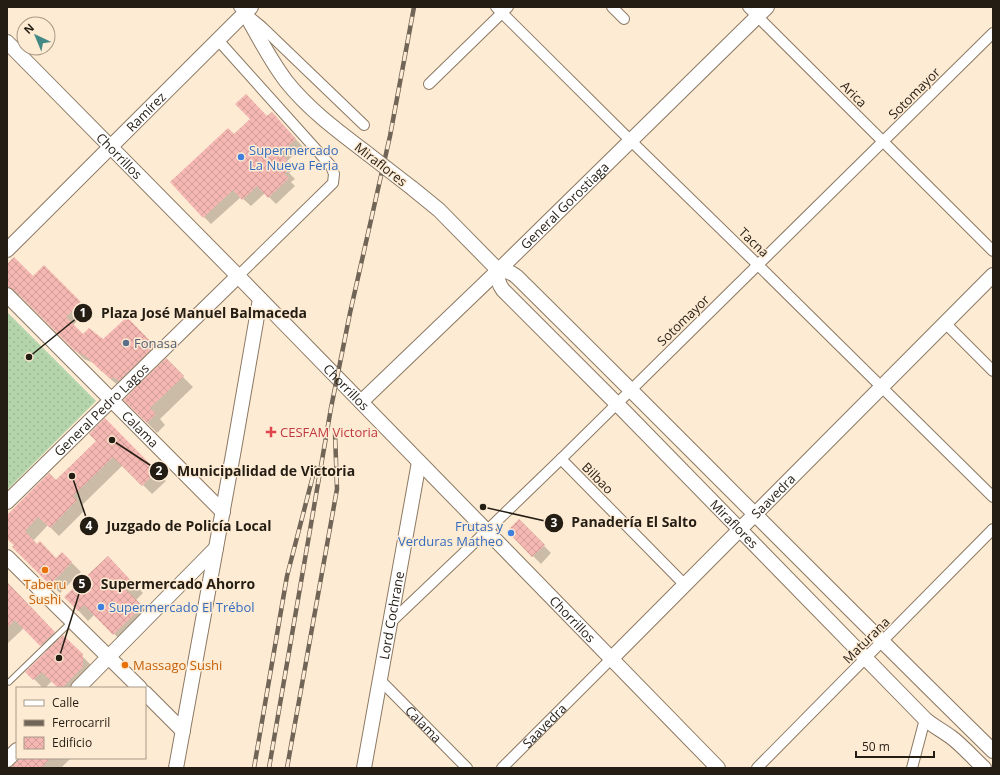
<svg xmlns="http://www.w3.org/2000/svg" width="1000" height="775" viewBox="0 0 1000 775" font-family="'Open Sans',sans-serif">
<defs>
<pattern id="grass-dots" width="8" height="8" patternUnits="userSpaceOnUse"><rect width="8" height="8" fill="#b4d5ac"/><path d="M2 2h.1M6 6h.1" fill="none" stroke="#9bb693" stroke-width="1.8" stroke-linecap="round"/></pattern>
<pattern id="building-cross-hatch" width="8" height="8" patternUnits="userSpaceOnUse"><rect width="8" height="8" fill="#f5b7b2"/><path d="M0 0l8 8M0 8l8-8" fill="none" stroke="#d29d98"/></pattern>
</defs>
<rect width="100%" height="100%" fill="#feebd3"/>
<path fill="url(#grass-dots)" d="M7,312L96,401L7,490Z"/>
<g fill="#0003">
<path d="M267,117L279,121L303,147L287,161L294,169L289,173L295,179L291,182L295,186L276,204L265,193L251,206L241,197L211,224L204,217L234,135Z"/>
<path d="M7,265L33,278L44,267L88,311L73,325L83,336L103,341L127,318L162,354L119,386L109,378L96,364L84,359L22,297L17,294L7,285Z"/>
<path d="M176,370L193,387L160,419L165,425L157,433L125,400Z"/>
<path d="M105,420L166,481L152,494L123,465L81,506L85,510L59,536L48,525L33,541L56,559L62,553L81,572L60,593L13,547L15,546L7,538V516L56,482L97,441Z"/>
<path d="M519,520L551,553L541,564L508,531Z"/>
<path d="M118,567L143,593L136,600L152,617L124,644L95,614L88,621L66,597Z"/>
<path d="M7,583L60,639L63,637L92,666L82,688H59L52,681L45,688H43L27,672L48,652L24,628L7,644Z"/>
<path d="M22,758H69L70,759L61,768H12Z"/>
</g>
<g fill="url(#building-cross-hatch)">
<path d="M246,94L267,116L272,112L296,139L281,153L287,160L283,165L288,171L284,174L289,178L268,198L257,186L242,200L233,190L203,218L170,182L228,128L234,134L250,119L235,104Z"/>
<path d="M14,257L33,276L44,265L81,302L66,317L83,334L89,328L103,339L127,317L155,346L119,381L113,377L111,379L100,370L87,357L75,351L13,289L7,286V264Z"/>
<path d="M166,358L184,376L150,408L156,414L147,423L123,400Z"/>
<path d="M105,418L157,471L142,486L113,457L73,496L77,500L50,528L38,517L25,531L37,544L40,541L56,558L62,552L72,562L50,585L12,547L14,545L7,539V515L49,473L56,480L96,441L89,434Z"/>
<path d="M519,519L545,545L532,557L507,531Z"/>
<path d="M108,556L133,583L126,590L143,606L113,635L84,605L78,611L64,597Z"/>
<path d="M7,582L55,632L40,646L15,620L7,628Z"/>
<path d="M63,635L83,654V667L62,688H58L42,672L33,680L25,672Z"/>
<path d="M21,758H51L41,768H10Z"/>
</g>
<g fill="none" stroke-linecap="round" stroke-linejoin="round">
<g stroke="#8b7964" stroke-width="7">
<path id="lane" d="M9,682L72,621"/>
</g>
<g stroke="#8b7964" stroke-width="12">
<g id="street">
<path d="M239,7L245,13L262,27L364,125"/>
<path d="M496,7L631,141L758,265L993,497"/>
<path d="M612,7L624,19"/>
<path d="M748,7L993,251"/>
<path d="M218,40L331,166L334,174L333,183L238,276"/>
<path d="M429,84L508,7"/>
<path d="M945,323L993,371"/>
<path d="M561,459L685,585"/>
<path d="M390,623L473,544L561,459L993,33"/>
<path id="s1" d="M380,680L467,768"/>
<path id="s2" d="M502,768L611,659"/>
<path d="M757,768L993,529"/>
<path d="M912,768L925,719"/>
</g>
</g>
<g stroke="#8b7964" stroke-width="16">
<g id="secondary">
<path d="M245,13C258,36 270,60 286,81C309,110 339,132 368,154"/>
<path id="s3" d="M7,42L238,276L718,768"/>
<path id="s4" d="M412,188L439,210L498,270C497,278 498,283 503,290L625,412L925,719C933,726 943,731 951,737C963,746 973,758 984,768"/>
<path id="s5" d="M7,250L251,7"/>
<path d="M498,270C506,270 511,272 517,277C676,434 833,594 993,751"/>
<path id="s6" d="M7,295L223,512"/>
<path id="s7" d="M361,402L508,261L767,7"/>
<path id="s8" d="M7,502L238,276"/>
<path d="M7,557L140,688"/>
<path id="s9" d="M611,659L993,275"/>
<path d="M78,688L216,548"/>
<path d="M145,693L183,731"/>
<path d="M7,760L17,750"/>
<path d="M176,768L234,449L260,299"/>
<path id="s10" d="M364,768L419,462"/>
</g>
</g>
<use href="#lane" stroke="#fff" stroke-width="5"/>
<use href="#street" stroke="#fff" stroke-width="10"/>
<use href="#secondary" stroke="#fff" stroke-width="14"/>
<g stroke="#716557" stroke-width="4.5">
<g id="rail">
<path d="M254,768L287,576L315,468"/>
<path d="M269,768L331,408L350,313L390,136L414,7"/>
<path d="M287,768L337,489L335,433"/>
</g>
</g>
<use href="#rail" stroke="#feebd3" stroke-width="3" stroke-dasharray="9" stroke-linecap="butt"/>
<g stroke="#8b7964" stroke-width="16" stroke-linecap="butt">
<path id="secondary-bridge" d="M368,154L412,188"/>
</g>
<use href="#secondary-bridge" stroke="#fff" stroke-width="14"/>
</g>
<g fill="#3f7fe0" stroke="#feebd3" stroke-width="1.5">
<circle cx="241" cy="157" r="4"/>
<circle cx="511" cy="533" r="4"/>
<circle cx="101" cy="607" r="4"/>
</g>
<circle fill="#5c6f8a" stroke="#feebd3" stroke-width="1.5" cx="126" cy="343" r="4"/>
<path fill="#e0444e" stroke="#feebd3" stroke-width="1.5" d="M269 426h4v4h4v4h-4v4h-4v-4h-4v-4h4z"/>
<g fill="#e8710a" stroke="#feebd3" stroke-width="1.5">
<circle cx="45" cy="570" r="4"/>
<circle cx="125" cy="665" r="4"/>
</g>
<g text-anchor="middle" stroke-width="3" stroke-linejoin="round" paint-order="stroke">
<g font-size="13" fill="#241d14" stroke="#feebd3">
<text transform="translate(914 93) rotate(-45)" y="5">Sotomayor</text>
<text transform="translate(854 94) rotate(45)" y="5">Arica</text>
<text dy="5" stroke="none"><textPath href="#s5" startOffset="196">Ramírez</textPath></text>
<text dy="5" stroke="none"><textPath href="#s3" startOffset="160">Chorrillos</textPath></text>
<text transform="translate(381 164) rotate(38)" y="5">Miraflores</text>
<text dy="5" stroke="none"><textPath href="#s7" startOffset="283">General Gorostiaga</textPath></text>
<text transform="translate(754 242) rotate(44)" y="5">Tacna</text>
<text transform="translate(683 320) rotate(-44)" y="5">Sotomayor</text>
<text dy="5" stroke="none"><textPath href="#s3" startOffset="484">Chorrillos</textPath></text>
<text dy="5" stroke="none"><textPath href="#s8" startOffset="132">General Pedro Lagos</textPath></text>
<text dy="5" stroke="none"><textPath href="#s6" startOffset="189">Calama</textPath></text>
<text transform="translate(598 478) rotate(45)" y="5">Bilbao</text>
<text dy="5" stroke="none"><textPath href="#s9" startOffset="230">Saavedra</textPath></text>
<text dy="5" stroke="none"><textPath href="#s4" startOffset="469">Miraflores</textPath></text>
<text dy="5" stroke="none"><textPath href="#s10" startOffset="155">Lord Cochrane</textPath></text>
<text dy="5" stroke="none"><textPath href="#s3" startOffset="808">Chorrillos</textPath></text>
<text transform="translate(866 640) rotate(-45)" y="5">Maturana</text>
<text dy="5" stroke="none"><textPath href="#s1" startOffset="62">Calama</textPath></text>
<text dy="5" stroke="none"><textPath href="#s2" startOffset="60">Saavedra</textPath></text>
</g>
<g font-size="13" fill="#366cbe" stroke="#feebd3" text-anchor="start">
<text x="249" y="155">Supermercado<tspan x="249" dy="15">La Nueva Feria</tspan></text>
<text x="503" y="531" text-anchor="end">Frutas y<tspan x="503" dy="15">Verduras Matheo</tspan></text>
<text x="109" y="612">Supermercado El Trébol</text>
</g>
<g font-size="13" fill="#4e5e75" stroke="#feebd3" text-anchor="start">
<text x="134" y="348">Fonasa</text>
</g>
<g font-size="13" fill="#be3a42" stroke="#feebd3" text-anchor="start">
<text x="280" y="437">CESFAM Victoria</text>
</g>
<g font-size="13" fill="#c56008" stroke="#feebd3">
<text x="45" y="589">Taberu<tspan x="45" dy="15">Sushi</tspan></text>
<text x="133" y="670" text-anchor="start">Massago Sushi</text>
</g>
</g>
<path fill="none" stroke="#241d14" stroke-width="1.5" d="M29 357L83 313M112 440L159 471M483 507L554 523M72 476L89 526M59 658L82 584"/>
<g fill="#241d14" stroke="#feebd3" stroke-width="1.5">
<circle cx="29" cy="357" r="4"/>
<circle cx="112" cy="440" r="4"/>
<circle cx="483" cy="507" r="4"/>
<circle cx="72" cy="476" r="4"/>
<circle cx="59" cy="658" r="4"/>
<circle cx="83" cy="313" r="10"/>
<circle cx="159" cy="471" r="10"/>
<circle cx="554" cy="523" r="10"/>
<circle cx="89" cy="526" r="10"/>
<circle cx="82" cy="584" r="10"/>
</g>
<g font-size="12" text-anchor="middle" font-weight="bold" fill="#fff">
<text x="83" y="317">1</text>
<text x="159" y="475">2</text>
<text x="554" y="527">3</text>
<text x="89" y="530">4</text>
<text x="82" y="588">5</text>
</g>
<g font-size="14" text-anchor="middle" font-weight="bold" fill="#241d14" stroke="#feebd3" stroke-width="3" stroke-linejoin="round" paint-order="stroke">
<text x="204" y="318">Plaza José Manuel Balmaceda</text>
<text x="266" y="476">Municipalidad de Victoria</text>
<text x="634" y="527">Panadería El Salto</text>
<text x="189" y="531">Juzgado de Policía Local</text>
<text x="178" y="589">Supermercado Ahorro</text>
</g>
<rect width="1000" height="775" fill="none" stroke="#241d14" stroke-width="16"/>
<rect x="16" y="687" width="130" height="72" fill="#feebd3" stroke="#a79987"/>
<rect x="24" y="700" width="20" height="6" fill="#ffffff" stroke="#a79987"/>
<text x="52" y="707" font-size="12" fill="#241d14">Calle</text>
<rect x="24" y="720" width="20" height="6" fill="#716557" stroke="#a79987"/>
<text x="52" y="727" font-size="12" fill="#241d14">Ferrocarril</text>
<rect x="24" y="737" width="20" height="12" fill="url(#building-cross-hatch)" stroke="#a79987"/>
<text x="52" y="747" font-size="12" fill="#241d14">Edificio</text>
<g transform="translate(36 36) rotate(316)"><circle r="19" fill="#feebd3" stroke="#a79987"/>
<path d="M0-3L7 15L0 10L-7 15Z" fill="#428985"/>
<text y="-6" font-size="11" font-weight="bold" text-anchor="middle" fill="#241d14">N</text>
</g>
<path d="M856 751v6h78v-6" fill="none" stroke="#241d14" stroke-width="2"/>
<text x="862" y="751" font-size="12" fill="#241d14" stroke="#feebd3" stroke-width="3" paint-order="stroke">50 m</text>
</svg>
